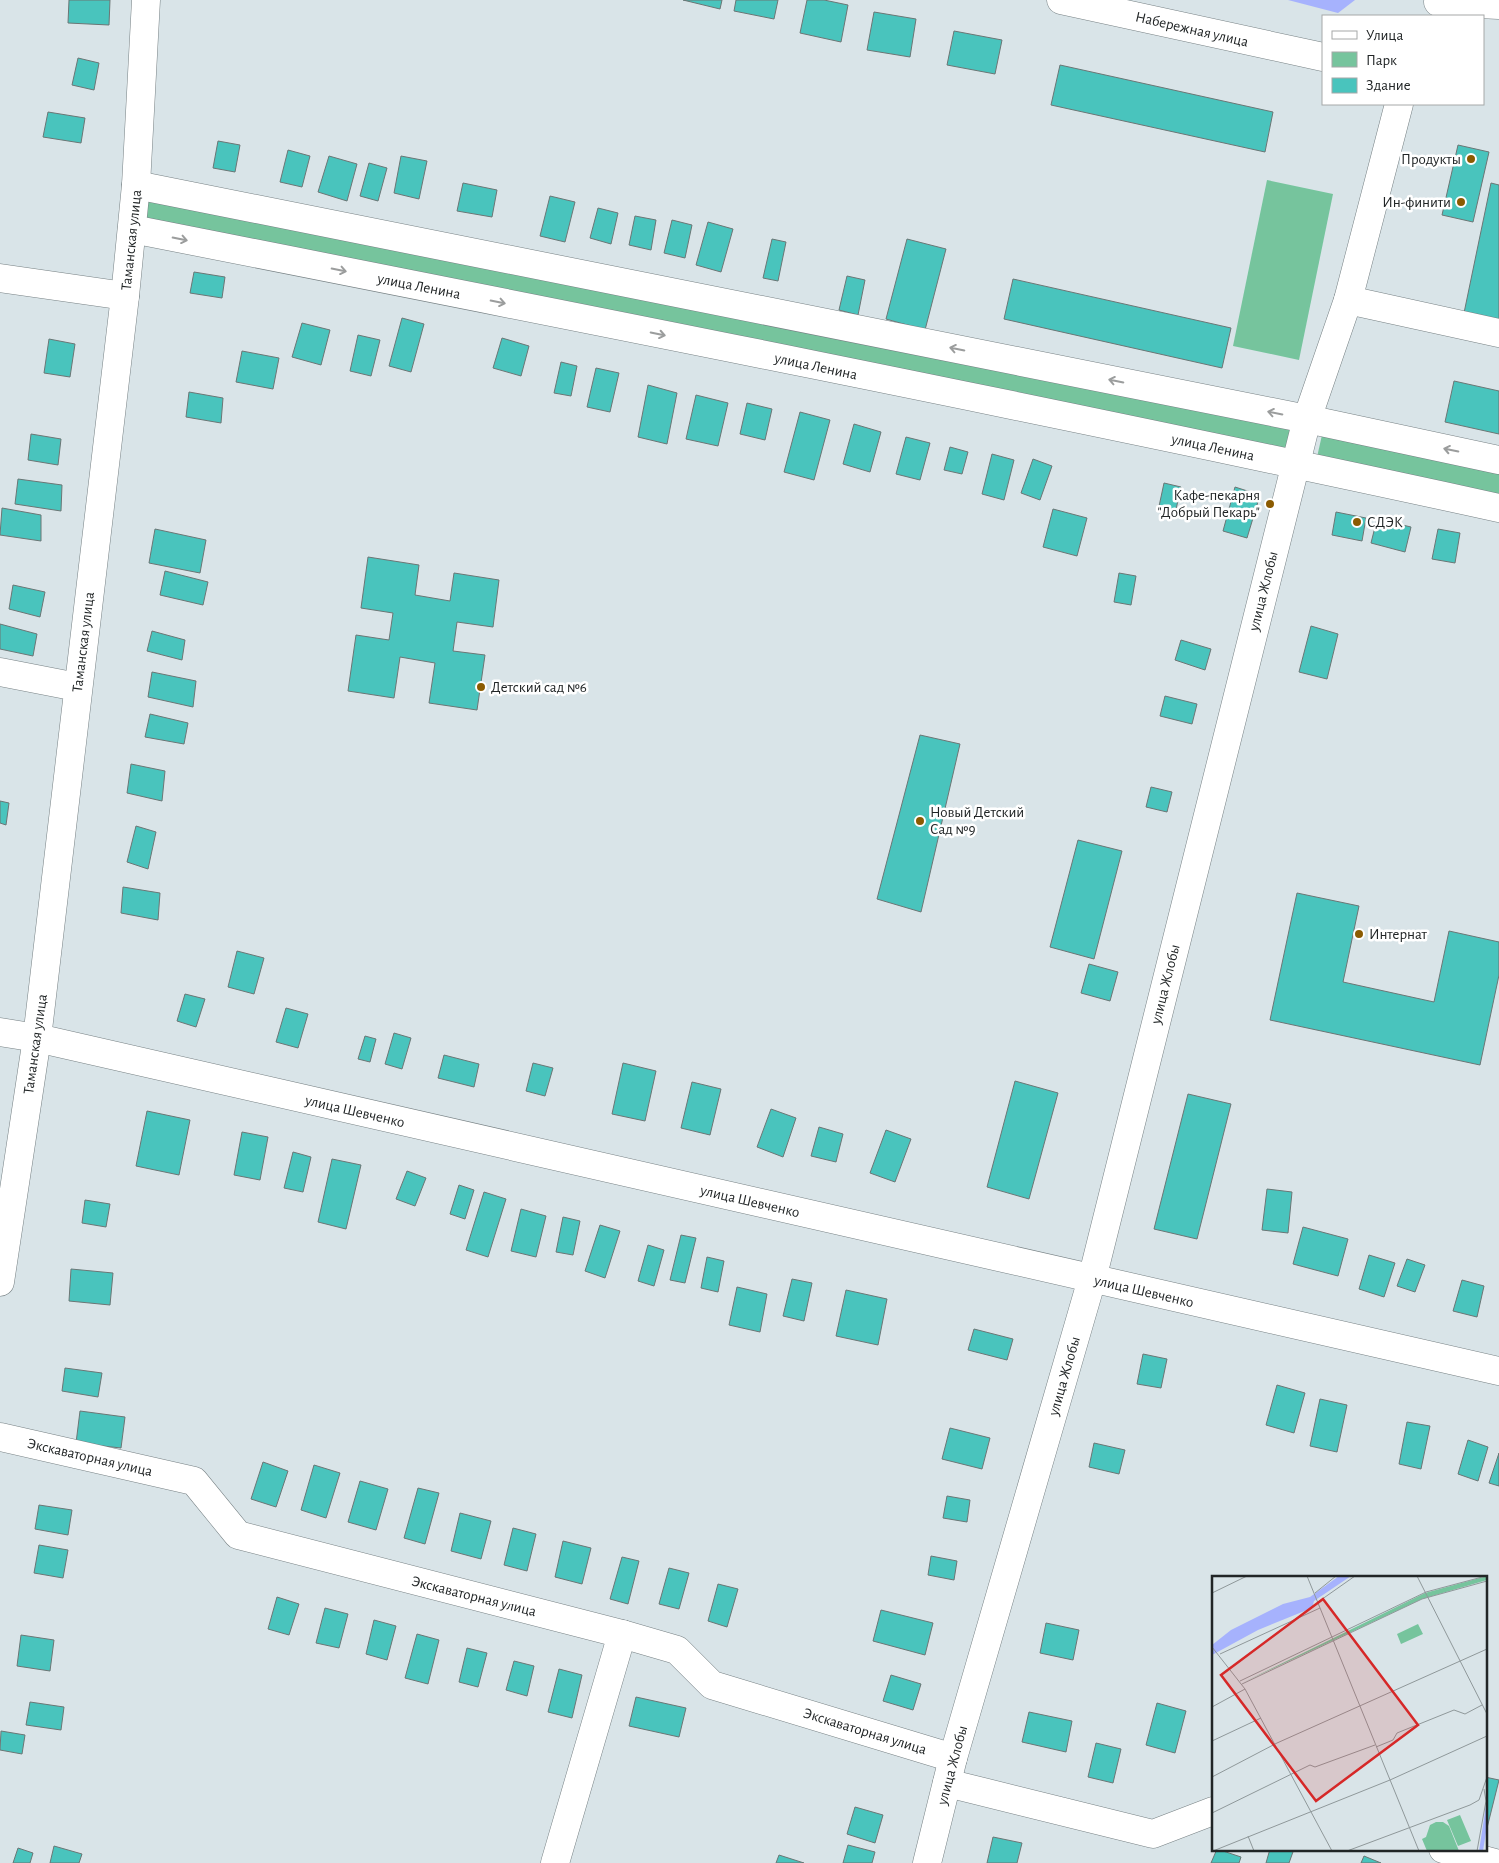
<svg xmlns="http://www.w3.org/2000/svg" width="1499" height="1863" viewBox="0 0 1499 1863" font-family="'Alegreya Sans',sans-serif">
<rect width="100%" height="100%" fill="#d9e4e8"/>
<g fill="#76c49d">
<path d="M1267,180L1333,194L1299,360L1233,346Z"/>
<path d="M140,190L1315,423L1304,473L137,224Z"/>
<path d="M1324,426L1499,463V513L1313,475Z"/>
</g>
<path fill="#a6b2fd" d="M1288,0H1355L1338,13Z"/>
<g fill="#49c4bd" stroke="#6b7675">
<path d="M69,0H110L109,25L68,23Z"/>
<path d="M683,0H722L720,9Z"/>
<path d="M736,0H778L774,19L734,11Z"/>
<path d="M807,0H824L848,5L841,42L800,33Z"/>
<path d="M874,12L916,19L910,57L867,50Z"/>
<path d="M954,31L1002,40L995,74L947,65Z"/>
<path d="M78,58L99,63L94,90L72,85Z"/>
<path d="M1060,65L1273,112L1265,152L1051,105Z"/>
<path d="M48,112L85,118L81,143L43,137Z"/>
<path d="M218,141L240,145L235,172L213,168Z"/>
<path d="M1458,145L1489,152L1473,222L1442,215Z"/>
<path d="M288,150L310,156L302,187L280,182Z"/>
<path d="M329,156L357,164L347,201L318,192Z"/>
<path d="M401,156L427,161L419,199L394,193Z"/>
<path d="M369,163L387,168L378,201L360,196Z"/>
<path d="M463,183L497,190L492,217L457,211Z"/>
<path d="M1491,183L1499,185V320L1464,313Z"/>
<path d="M550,196L575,202L565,242L540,236Z"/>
<path d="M598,208L618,213L611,244L590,238Z"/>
<path d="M635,216L656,220L651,250L629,245Z"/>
<path d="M672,220L692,225L685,258L664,253Z"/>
<path d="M708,222L733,229L721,272L696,265Z"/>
<path d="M772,239L786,242L778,281L763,278Z"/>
<path d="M907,239L946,249L925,330L886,319Z"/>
<path d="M194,272L225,277L222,298L190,293Z"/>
<path d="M847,276L865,280L858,315L839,310Z"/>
<path d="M1013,279L1231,328L1222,368L1004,319Z"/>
<path d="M402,318L424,324L411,372L389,366Z"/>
<path d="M302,323L330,330L321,365L292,357Z"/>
<path d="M358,335L380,340L371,376L350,371Z"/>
<path d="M502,338L529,346L521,376L493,368Z"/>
<path d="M49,339L75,344L70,377L44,373Z"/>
<path d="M242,351L279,358L273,389L236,382Z"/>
<path d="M561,362L577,366L571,396L554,393Z"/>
<path d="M596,368L619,373L610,412L587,407Z"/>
<path d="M1454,381L1499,391V434L1445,422Z"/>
<path d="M648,385L677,393L667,444L638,437Z"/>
<path d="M189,392L223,398L221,423L186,417Z"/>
<path d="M696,395L728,403L718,446L686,439Z"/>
<path d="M747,403L772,409L765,440L740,434Z"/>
<path d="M800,412L830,420L814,480L784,472Z"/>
<path d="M854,424L881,432L870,472L843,464Z"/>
<path d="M31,434L61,439L58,465L28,460Z"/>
<path d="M906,437L930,443L920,480L896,474Z"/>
<path d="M950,447L968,452L962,474L944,470Z"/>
<path d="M992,454L1014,460L1004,500L982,494Z"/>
<path d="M1033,459L1052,466L1040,500L1021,493Z"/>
<path d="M18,479L62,485L61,511L15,504Z"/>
<path d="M1164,483L1181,487L1175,514L1158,511Z"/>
<path d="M1235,487L1260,495L1247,538L1223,531Z"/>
<path d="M2,508L41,515V541L0,535Z"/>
<path d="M1053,509L1087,518L1077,556L1043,547Z"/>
<path d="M1336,512L1366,518L1362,541L1332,535Z"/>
<path d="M1377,519L1411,527L1405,552L1371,543Z"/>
<path d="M155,529L206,540L200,573L149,563Z"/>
<path d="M1438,529L1460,533L1455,563L1432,559Z"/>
<path d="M368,557L419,565L415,595L450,601L454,573L499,580L493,627L457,622L453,651L485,655L477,710L429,703L435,663L400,657L394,698L348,691L356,635L389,640L393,613L361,608Z"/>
<path d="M165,571L208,582L203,605L160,595Z"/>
<path d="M1119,573L1136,576L1131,605L1114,602Z"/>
<path d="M13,585L45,592L40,617L9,609Z"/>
<path d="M0,624L37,634L33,656L0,649Z"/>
<path d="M1311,626L1338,634L1327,679L1299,672Z"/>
<path d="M152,631L185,640L182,660L147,651Z"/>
<path d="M1181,640L1211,649L1205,670L1175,660Z"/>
<path d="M152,672L196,681L193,707L148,697Z"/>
<path d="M1165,696L1197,704L1192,724L1160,716Z"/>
<path d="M150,714L188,723L184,744L145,737Z"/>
<path d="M920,735L960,744L921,912L877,899Z"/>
<path d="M131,764L165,771L162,801L127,793Z"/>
<path d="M1151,787L1172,792L1167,812L1146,807Z"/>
<path d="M0,801L9,803L6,825L0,823Z"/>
<path d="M136,826L156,832L148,869L127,862Z"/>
<path d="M1078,840L1122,851L1094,959L1050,947Z"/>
<path d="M123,887L160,893L158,920L121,913Z"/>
<path d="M1297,893L1359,906L1343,982L1434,1002L1449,931L1499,942V975L1480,1065L1270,1020Z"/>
<path d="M237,951L264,958L254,994L228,987Z"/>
<path d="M1089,964L1118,972L1110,1001L1081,993Z"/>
<path d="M185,994L205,999L196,1027L177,1021Z"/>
<path d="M286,1008L308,1014L298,1048L276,1042Z"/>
<path d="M394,1033L411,1038L402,1069L385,1064Z"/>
<path d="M365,1036L376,1039L370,1062L358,1059Z"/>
<path d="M444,1055L479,1064L474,1087L438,1078Z"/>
<path d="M533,1063L553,1068L545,1096L526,1091Z"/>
<path d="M623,1063L656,1071L645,1121L612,1114Z"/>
<path d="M1015,1081L1058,1093L1029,1199L987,1187Z"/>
<path d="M692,1082L721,1089L710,1135L681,1128Z"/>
<path d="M1188,1094L1231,1104L1197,1239L1154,1229Z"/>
<path d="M771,1109L796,1118L783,1157L757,1147Z"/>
<path d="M147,1111L190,1120L179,1175L136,1166Z"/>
<path d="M819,1127L843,1134L836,1162L811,1156Z"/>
<path d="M886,1130L911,1139L895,1182L870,1173Z"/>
<path d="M242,1132L268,1137L260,1180L234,1175Z"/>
<path d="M293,1152L311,1157L303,1192L284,1188Z"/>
<path d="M332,1159L361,1165L346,1229L318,1222Z"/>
<path d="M407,1171L426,1178L415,1206L396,1199Z"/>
<path d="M459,1185L474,1190L465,1219L450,1214Z"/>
<path d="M1267,1189L1292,1192L1288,1233L1262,1230Z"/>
<path d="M484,1192L506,1199L488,1257L466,1250Z"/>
<path d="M85,1200L110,1204L106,1227L82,1223Z"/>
<path d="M521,1209L546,1216L536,1257L511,1251Z"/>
<path d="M563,1217L580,1221L573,1255L556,1252Z"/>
<path d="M600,1225L620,1231L605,1278L585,1271Z"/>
<path d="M1303,1227L1348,1239L1338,1276L1293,1264Z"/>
<path d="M681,1235L696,1238L685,1283L670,1280Z"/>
<path d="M648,1245L664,1250L654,1286L638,1281Z"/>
<path d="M1369,1255L1395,1263L1384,1297L1359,1289Z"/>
<path d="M707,1257L724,1261L718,1292L701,1288Z"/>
<path d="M1407,1259L1425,1265L1415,1292L1397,1286Z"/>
<path d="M71,1269L113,1273L110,1305L69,1301Z"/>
<path d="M792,1279L812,1283L804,1321L783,1316Z"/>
<path d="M1462,1280L1484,1286L1477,1317L1453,1311Z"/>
<path d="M737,1287L767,1294L760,1332L729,1325Z"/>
<path d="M846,1290L887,1299L878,1345L836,1336Z"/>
<path d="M974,1329L1013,1339L1007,1360L968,1350Z"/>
<path d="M1143,1354L1167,1359L1161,1388L1137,1384Z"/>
<path d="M65,1368L102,1373L98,1397L62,1391Z"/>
<path d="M1277,1385L1305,1393L1294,1433L1266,1425Z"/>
<path d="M1320,1399L1347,1405L1337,1452L1310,1446Z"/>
<path d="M80,1411L125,1417L121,1448L76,1443Z"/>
<path d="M1407,1422L1430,1426L1421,1469L1399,1464Z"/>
<path d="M950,1428L990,1438L982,1469L942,1459Z"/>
<path d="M1468,1440L1488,1447L1478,1481L1458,1474Z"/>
<path d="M1094,1443L1125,1450L1119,1474L1089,1467Z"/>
<path d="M1499,1453V1486L1489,1483Z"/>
<path d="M263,1462L288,1471L276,1507L251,1499Z"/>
<path d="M314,1465L340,1473L326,1518L301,1510Z"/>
<path d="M360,1481L388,1489L376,1530L348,1522Z"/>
<path d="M418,1488L439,1493L425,1544L404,1538Z"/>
<path d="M947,1496L970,1500L967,1522L943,1518Z"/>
<path d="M39,1505L72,1510L68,1535L35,1529Z"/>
<path d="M460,1513L491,1521L481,1559L451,1551Z"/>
<path d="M513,1528L536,1534L527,1571L504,1565Z"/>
<path d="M563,1541L591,1548L582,1584L555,1577Z"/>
<path d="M39,1545L68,1550L63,1578L34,1573Z"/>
<path d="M931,1556L957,1561L954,1580L928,1575Z"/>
<path d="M622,1557L639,1561L628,1604L610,1599Z"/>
<path d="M669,1568L689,1573L679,1609L659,1604Z"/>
<path d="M718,1584L738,1589L727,1627L708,1621Z"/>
<path d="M277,1597L299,1604L289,1635L268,1629Z"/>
<path d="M325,1608L348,1614L339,1648L316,1643Z"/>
<path d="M881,1610L933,1623L925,1655L873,1641Z"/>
<path d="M374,1620L396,1626L387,1660L366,1654Z"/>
<path d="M1046,1623L1079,1630L1073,1660L1040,1653Z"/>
<path d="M417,1634L439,1640L428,1684L405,1678Z"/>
<path d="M21,1635L54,1640L50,1671L17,1666Z"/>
<path d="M467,1648L487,1653L478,1687L459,1682Z"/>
<path d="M514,1661L534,1666L527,1696L506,1690Z"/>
<path d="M559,1669L582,1675L572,1718L548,1712Z"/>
<path d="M891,1675L921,1684L913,1710L883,1701Z"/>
<path d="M636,1697L686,1708L679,1737L629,1726Z"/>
<path d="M30,1702L64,1707L61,1730L26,1725Z"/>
<path d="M1157,1703L1186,1711L1175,1753L1146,1745Z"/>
<path d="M1029,1712L1072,1721L1066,1752L1022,1742Z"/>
<path d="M1,1731L25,1735L22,1754L0,1750Z"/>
<path d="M1096,1743L1121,1749L1113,1783L1088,1777Z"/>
<path d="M1485,1777L1499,1780L1487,1828H1485Z"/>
<path d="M855,1807L883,1815L875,1843L847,1834Z"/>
<path d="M993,1837L1022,1843L1017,1863H987Z"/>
<path d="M848,1845L875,1852L872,1863H843Z"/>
<path d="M54,1846L82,1854L79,1863H50Z"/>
<path d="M18,1848L33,1853L30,1863H13Z"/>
<path d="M1217,1849L1241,1857L1239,1863H1211Z"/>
<path d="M1270,1849H1294L1289,1863H1266Z"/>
<path d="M779,1855L804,1863H776Z"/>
<path d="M1364,1856L1381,1863H1361Z"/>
</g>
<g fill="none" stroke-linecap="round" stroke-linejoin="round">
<g stroke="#778184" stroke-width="29">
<g id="minor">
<path d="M1061,0L1323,57"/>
<path d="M1438,2L1499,5"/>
<path d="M136,185L1307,419L1499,460"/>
<path d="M132,229C588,319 1044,409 1499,508"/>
<path d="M0,278L125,296"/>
<path d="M1348,300L1499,333"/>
<path d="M0,672L77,687"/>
<path d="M0,1032L37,1038L1499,1371"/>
<path d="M0,1282L37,1038L125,296L136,185L146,0"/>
<path d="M0,1437L194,1481L238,1535L622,1634L677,1650L712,1685L953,1758"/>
<path d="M947,1783L1153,1834L1213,1811"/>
<path d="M1443,1849L1495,1863"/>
<path d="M555,1863L622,1634"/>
<path d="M927,1863L953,1758L1092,1279L1307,419L1348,300L1399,104"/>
</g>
</g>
<use href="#minor" stroke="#fff" stroke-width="28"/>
</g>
<defs><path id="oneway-shaft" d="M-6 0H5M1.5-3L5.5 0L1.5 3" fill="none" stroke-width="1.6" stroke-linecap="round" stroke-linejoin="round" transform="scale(1.25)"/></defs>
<g stroke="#9b9d9d">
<use href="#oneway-shaft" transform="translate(180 239) rotate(11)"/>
<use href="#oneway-shaft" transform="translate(339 270) rotate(11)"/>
<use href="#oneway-shaft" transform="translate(498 302) rotate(11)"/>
<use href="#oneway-shaft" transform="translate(658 334) rotate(12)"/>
<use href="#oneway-shaft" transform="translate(957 349) rotate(-169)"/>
<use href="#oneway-shaft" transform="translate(1116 381) rotate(-169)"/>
<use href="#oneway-shaft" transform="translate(1275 413) rotate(-169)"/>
<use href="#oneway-shaft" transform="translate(1451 450) rotate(-168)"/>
</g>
<g fill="#8b5b01" stroke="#fff" stroke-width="2">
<circle cx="1471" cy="159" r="5"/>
<circle cx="1461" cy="202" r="5"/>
<circle cx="1270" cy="504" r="5"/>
<circle cx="1357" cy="522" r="5"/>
<circle cx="481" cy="687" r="5"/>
<circle cx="920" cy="821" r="5"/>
<circle cx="1359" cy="934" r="5"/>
</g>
<g text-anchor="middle" stroke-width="5" stroke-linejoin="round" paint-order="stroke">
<g font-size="15" fill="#212526" stroke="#fff">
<text transform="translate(1192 29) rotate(13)" y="5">Набережная улица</text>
<text transform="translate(131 240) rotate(-84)" y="5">Таманская улица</text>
<text transform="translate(419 286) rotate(11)" y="5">улица Ленина</text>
<text transform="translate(816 366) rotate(12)" y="5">улица Ленина</text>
<text transform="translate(1213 447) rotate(12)" y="5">улица Ленина</text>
<text transform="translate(1263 591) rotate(-76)" y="5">улица Жлобы</text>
<text transform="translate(83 642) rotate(-83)" y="5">Таманская улица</text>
<text transform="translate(1165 984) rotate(-76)" y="5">улица Жлобы</text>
<text transform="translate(35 1044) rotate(-82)" y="5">Таманская улица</text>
<text transform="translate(355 1111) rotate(13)" y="5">улица Шевченко</text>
<text transform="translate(750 1201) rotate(13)" y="5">улица Шевченко</text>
<text transform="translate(1144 1291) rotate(13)" y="5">улица Шевченко</text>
<text transform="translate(1064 1376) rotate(-74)" y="5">улица Жлобы</text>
<text transform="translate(90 1457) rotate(13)" y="5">Экскаваторная улица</text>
<text transform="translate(474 1596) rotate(14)" y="5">Экскаваторная улица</text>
<text transform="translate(865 1731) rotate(17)" y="5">Экскаваторная улица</text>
<text transform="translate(952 1765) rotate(-75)" y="5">улица Жлобы</text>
</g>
<g font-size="15" fill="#212526" stroke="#fff" text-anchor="start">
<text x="1461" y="164" text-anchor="end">Продукты</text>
<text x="1451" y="207" text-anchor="end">Ин-финити</text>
<text x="1260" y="500" text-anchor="end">Кафе-пекарня<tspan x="1260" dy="17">"Добрый Пекарь"</tspan></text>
<text x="1367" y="527">СДЭК</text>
<text x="491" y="692">Детский сад №6</text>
<text x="930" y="817">Новый Детский<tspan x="930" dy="17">Сад №9</tspan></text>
<text x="1369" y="939">Интернат</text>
</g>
</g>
<g transform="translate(1212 1576)">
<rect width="275" height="275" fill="#d9e4e8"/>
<path d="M275,0V4L210,23L30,107L213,17ZM206,48L211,58L189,68L185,58ZM248,239L259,265L246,270L235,244ZM224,246H231L237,250L247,275H215L210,263L214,261L218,249Z" fill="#76c49d"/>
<path d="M127,0H139L102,25L100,32L46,54L0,79V69L19,54L71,28L98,21ZM275,223V250L271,275H267Z" fill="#a6b2fd"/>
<path fill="none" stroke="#8f989a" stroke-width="1" d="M95,0L207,275M205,0L275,138M0,17L35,0M103,17L124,0M106,26L143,0M0,71L33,113L120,275M8,78L108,32M28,105L214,16L274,0M30,108L210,23L275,5M0,131L33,113M0,165L49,142M164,171L181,164L185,157L242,134L253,138L270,129M0,201L65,167L275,73M0,237L98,189L103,191L163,169M36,260L42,275M1,275L178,204L275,160M135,275L258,229L267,224L275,201M265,275L274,225L272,213"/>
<path fill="#d62828" fill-opacity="0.15" stroke="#d62828" stroke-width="2.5" d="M111,23L206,149L104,225L9,99Z"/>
<rect width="275" height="275" fill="none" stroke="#212526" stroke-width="2.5"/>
</g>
<rect x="1322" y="15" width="162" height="90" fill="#ffffff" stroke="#a6a8a8"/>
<rect x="1332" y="31" width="25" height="8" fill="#ffffff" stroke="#a6a8a8"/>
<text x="1366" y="40" font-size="15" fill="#212526">Улица</text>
<rect x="1332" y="52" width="25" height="15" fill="#76c49d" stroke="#a6a8a8"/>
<text x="1366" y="65" font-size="15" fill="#212526">Парк</text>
<rect x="1332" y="78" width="25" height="15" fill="#49c4bd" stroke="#a6a8a8"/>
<text x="1366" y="90" font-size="15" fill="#212526">Здание</text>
</svg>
